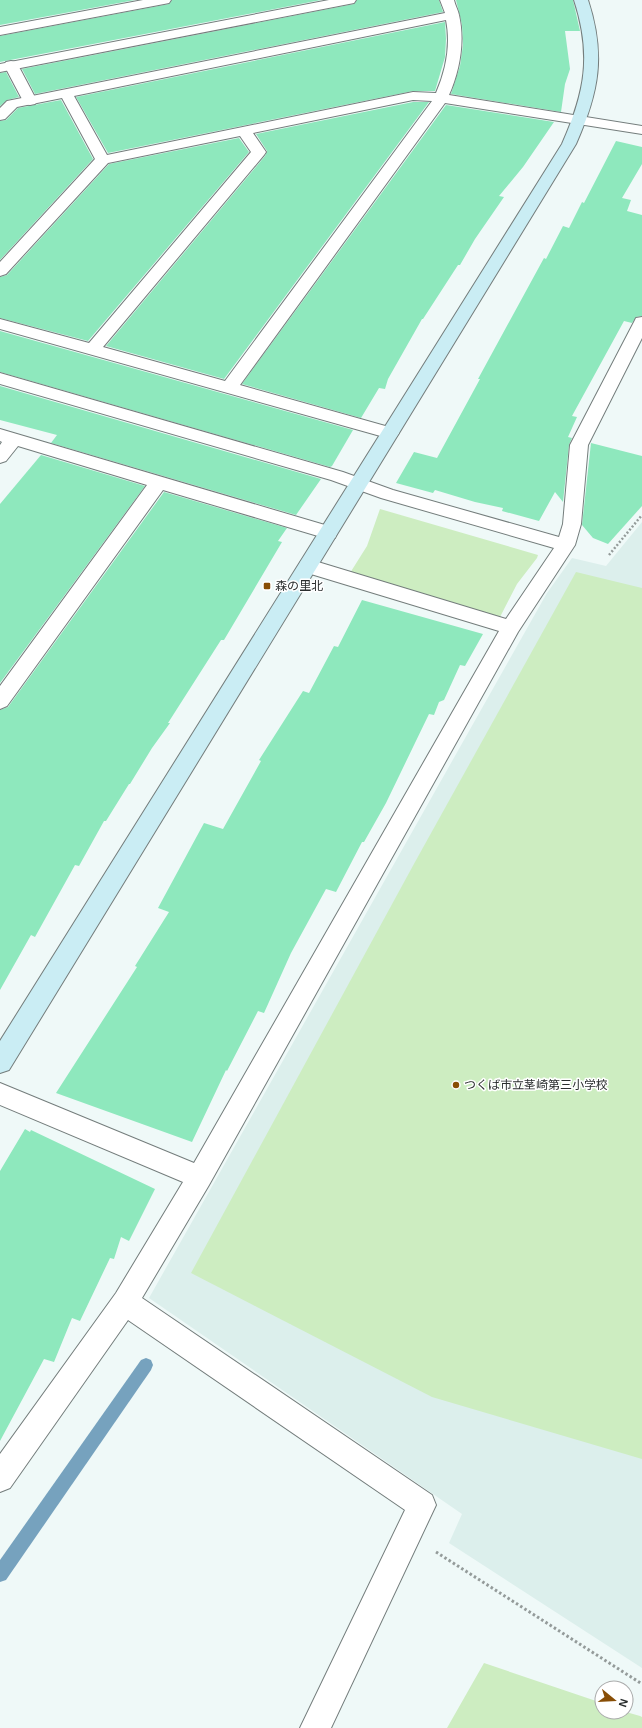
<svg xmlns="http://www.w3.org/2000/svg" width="642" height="1728" viewBox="0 0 642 1728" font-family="Helvetica,'Noto Sans JP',sans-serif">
<rect width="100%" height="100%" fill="#eff9f8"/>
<path fill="#dcefec" d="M642,522V1668L449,1543L462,1514L149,1298L547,593L572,558L606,566Z"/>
<g fill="#cdedc1">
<path d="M380,509L538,555L537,558L517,584L500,617L350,573L367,546Z"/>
<path d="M576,572L642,588V1459L432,1397L191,1273L415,862Z"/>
<path d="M484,1663L602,1703V1712H626L640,1716L642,1717V1728H447Z"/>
</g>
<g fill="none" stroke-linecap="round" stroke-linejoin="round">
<path fill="#76a2be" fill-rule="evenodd" d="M146,1358L151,1360L153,1365L151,1370L6,1580L0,1582V1560L141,1360Z"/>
</g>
<g fill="#8ee8bd">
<path d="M0,0H135L0,25Z"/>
<path d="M172,0H321L0,62V36L169,4Z"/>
<path d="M357,0H439L443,12L35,94L22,69L354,4Z"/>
<path d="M456,0H573L580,31H565L570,69L565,84L561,112L451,94L460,66L463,45L462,25Z"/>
<path d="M445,22L446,39L445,57L435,91H413L108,153L76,97Z"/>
<path d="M6,72L19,97L7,100L0,106V73Z"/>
<path d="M61,100L93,159L0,260V121L6,120L18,108Z"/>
<path d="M413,102H429L224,379L106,346L265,156L267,151L256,134Z"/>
<path d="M446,105L554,122L523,167L499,196L504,197L475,239L460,265H458L423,319H422L388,379L385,389L379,388L361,418L242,384Z"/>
<path d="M239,138L249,152L88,341L0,318V277L7,275L109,164Z"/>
<path d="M616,141L642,147V164L622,198L631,200L627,211L642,215V316L636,317L632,323L624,321L572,416L577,417L568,437L572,438L569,445L563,502L555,492L539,521L502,511L503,508L475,502L435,490L433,493L396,483L414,452L437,458L480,379H478L544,258L546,259L563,226L569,228L582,202L584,203Z"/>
<path d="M0,331L353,430L332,466L330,467L0,372Z"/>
<path d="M0,386L321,479L296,515L51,443L57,435L0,420Z"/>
<path d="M591,443L642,456V506L608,544L593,538L582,525Z"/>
<path d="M41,455L145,486L0,683V504Z"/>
<path d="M164,492L287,528L278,541L282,542L224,640H221L168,723H170L152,748L130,784H129L106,821H104L79,866L75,865L35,937L31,935L0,990V710L8,707Z"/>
<path d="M362,600L483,634L465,666L460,665L444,700L439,702L434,715L429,714L386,803L364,842H362L336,892L326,889L291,953L264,1013L258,1011L227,1071L226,1070L192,1142L56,1093L137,967L135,966L169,912L158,908L204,823L223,829L261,761L259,760L303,691L309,693L334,646L338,647Z"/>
<path d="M25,1129L30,1132L31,1130L155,1189L129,1241L121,1237L114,1259L110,1258L80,1321L72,1318L54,1362L44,1359L0,1441V1171Z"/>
</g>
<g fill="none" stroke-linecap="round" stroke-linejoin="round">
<g stroke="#747d7c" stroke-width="2">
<path id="lane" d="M11,61L16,62L18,65L37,101L35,104L30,105L25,104L23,101L4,65L6,62Z"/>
</g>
<g stroke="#747d7c" stroke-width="2">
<g id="street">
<path d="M143,0H171L169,3L164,4L0,35V27Z"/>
<path d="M329,0H356L354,3L349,4L0,72V64Z"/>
<path d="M440,0H454C455,5 458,10 459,15C465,41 460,70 449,95L642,126V134L445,103L240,385L396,429L399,433L396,437L390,439L384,437L0,329V319L89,343L251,152L240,136L108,163L6,274L0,276V262L95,159L62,98L17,107L5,119L0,120V108L7,101L445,13ZM446,20C451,45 446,70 436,93L413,92L107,155L74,96ZM413,100L432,101L225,381L103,347L264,155L266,152L253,133Z"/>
<path d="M642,317V338L588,445L581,524L575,545L518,632L209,1185L142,1298L432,1495L436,1505L331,1728H300L405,1510L128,1320L10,1488L0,1492V1454L116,1293L183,1182L0,1105V1083L194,1163L499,631L301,571L299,566L301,561L308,559L506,619L554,548L381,498L331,480L0,384V373L343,472L393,490L559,537L563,524L570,445L634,322L636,318Z"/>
<path d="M0,429L335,528L337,533L335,538L328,539L163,490L7,706L0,709V686L147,485L18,446L6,461L0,463V445L2,442L0,441Z"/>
</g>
</g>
<g stroke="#747d7c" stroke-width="2">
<path id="secondary" d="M574,0H588C606,55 599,92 576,144L9,1070L0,1073V1041L562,144C585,92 592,55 574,0Z"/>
</g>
<path stroke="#949b9a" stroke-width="2.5" stroke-dasharray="2 2" stroke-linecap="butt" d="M609,555L642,515"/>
<path stroke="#949b9a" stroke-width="3" stroke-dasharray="2.5 2.5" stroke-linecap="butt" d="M436,1552L642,1684"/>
<use href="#lane" fill="#fff" fill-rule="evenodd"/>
<use href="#street" fill="#fff" fill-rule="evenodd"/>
<use href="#secondary" fill="#caedf4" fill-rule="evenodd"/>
</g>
<g fill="#884e06" stroke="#fff" stroke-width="1.5">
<rect x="263" y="582" width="8" height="8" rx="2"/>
<circle cx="456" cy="1085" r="4"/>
</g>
<g text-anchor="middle" stroke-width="3" stroke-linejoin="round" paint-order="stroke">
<g font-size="12" fill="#2a2e2e" stroke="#fff" text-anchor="start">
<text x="275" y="590">森の里北</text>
<text x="464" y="1089">つくば市立茎崎第三小学校</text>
</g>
</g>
<g transform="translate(614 1700) rotate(108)"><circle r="19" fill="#ffffff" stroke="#aaabab"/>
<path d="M0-3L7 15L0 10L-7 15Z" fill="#884e06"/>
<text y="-6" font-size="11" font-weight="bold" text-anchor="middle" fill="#2a2e2e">N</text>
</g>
</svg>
